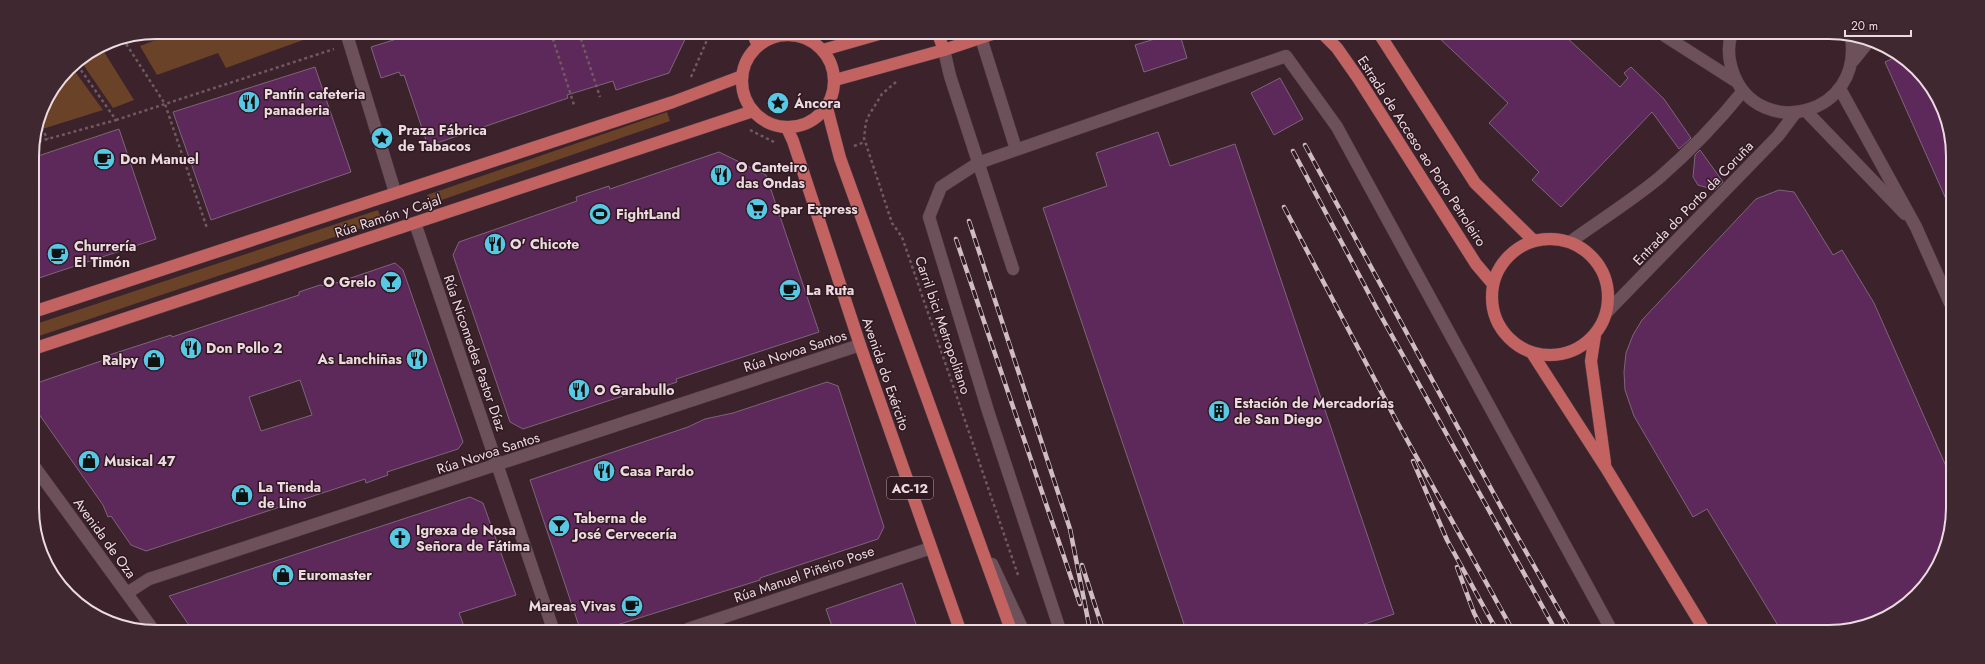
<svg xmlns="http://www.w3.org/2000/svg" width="1985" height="664" viewBox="0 0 1985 664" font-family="Jost,sans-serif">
<rect width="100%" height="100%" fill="#3b222b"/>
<g fill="#6a4227">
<path d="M167,32H315L317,35L226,68L218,53L157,75L140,46L169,35Z"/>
<path d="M101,47L134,100L113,108L80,60Z"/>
<path d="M71,66L103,110L36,131L42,108Z"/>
<path d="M667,112L670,121L430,204L427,195Z"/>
<path d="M378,210L382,221L33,338V325Z"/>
</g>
<g fill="#5d285a" stroke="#7c6679" fill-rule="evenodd">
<path d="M416,33H688L669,73L616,90L613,81L567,95L568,98L428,146L404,75L401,76L399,72L381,78L371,47Z"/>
<path d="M1168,35H1180L1187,58L1144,72L1135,45Z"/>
<path d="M1436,35L1565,36L1620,87L1628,78L1624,73L1631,67L1664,99L1691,138L1679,149L1652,112L1561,207L1532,180L1539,172L1489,123L1508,103Z"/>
<path d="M1900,55L1922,74L1951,132L1950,208L1885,62Z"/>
<path d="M315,67L351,172L211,220L173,112Z"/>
<path d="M1280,78L1303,119L1274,135L1251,93Z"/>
<path d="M119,129L156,239L33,280L32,158Z"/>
<path d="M1158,132L1170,166L1235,144L1394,614L1344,631L1186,630L1043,208L1107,186L1096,153Z"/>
<path d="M1700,150L1723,182L1715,190L1698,185L1693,177L1695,155Z"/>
<path d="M719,152L766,175L819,332L676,379L677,382L642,394L641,390L523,429L510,422L453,255L459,242L577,201L576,197L609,186L610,189Z"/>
<path d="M1779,190L1794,192L1833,255L1842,250L1874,303L1949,473V540L1932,577L1905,606L1885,618L1876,623L1837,632H1782L1707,509L1693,517L1634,416L1625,390L1624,372L1626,353L1633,335L1642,320L1756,199Z"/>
<path d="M395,263L403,270L463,442L458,449L387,472L388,475L366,483L365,479L146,551L131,545L111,516L108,517L103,505L34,407V384L104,360L103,357L171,335L172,337L299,295V292L320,285L327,286ZM300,380L312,415L261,431L249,397Z"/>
<path d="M827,382L838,386L884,527L878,539L760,578V580L604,629H580L530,480L688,427L705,419L733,413Z"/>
<path d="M470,497L483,503L516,595L459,613L465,629L191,628L169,596Z"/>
<path d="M902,583L918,630L833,629L826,609Z"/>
</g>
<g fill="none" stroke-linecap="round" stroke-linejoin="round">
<g stroke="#564148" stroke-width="13">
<g id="minor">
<path d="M346,32L395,192"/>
<path d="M1665,36L1737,82"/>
<path d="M1731,36C1727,49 1729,62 1734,75C1760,140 1864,116 1851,36"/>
<path d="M981,38L1016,149"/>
<path d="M944,50L950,76L1013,269"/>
<path d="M1853,61L1870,40"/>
<path d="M1840,89L1916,227L1950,303"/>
<path d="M1806,111L1905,214"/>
<path d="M415,223L553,629"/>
<path d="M1570,242C1599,221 1631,201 1659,178C1690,151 1718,122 1743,91"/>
<path d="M1607,312L1778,136L1796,112"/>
<path d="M34,466L152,628"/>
<path d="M992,564L1023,630"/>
<path d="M127,593L149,579L860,345"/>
<path d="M688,629L931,548"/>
<path d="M1060,630L988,411L929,217L941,187L978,163L1286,56L1337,127L1612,631"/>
</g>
</g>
<g stroke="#564148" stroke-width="13">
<g id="major">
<path d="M753,34L758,46"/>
<path d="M938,34L944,50"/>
<path d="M1324,35L1337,48L1358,78L1476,264L1493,284"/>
<path d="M1380,35L1475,183L1534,241"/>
<circle cx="788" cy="81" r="46"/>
<path d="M823,50L879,34"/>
<path d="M835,80L944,50L992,34"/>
<path d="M827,108L840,158L1011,630"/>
<path d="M787,128L793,141L860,345L960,630"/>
<circle cx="1550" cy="297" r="58"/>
<path d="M33,312L673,102L742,76"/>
<path d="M1595,335L1591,361L1605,463"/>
<path d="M33,349L753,111"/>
<path d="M1532,353L1606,468L1705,631"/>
</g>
</g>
<g stroke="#705a61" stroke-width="2.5" stroke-dasharray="3 3" stroke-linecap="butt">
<path d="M551,33L574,105"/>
<path d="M579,33L600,97"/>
<path d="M123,39L165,104L207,228"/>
<path d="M691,77L710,33"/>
<path d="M896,82L882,94L869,115L866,122L864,138L892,223L902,237L1018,575"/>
<path d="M116,120L334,49"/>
<path d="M38,123L48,139"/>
<path d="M750,130L774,142"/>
<path d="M33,143L116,120L76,63"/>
<path d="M854,146L865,142"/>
</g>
<use href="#minor" stroke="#6d515a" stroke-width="12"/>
<use href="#major" stroke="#c36361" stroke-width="12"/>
<g stroke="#cfbdc2" stroke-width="4.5">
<g id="rail">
<path d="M1305,145L1508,520L1571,631"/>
<path d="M1293,151L1376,307L1556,631"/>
<path d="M1284,207L1396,420L1513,631"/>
<path d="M969,221L1070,529L1090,630"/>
<path d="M956,239L1080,604"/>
<path d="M1413,461L1447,540L1497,631"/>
<path d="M1082,565L1103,630"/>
<path d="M1457,567L1474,613L1483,631"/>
<path d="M1350,629L1351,631"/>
</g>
</g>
<use href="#rail" stroke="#301921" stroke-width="3" stroke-dasharray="9" stroke-linecap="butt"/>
</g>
<defs>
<g id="restaurant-disc" transform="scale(1.15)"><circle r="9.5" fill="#58c8e4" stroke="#301921"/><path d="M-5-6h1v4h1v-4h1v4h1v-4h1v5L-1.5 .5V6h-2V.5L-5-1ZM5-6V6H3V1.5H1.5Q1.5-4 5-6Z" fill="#111"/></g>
<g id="sight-disc" transform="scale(1.15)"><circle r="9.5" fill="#58c8e4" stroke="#301921"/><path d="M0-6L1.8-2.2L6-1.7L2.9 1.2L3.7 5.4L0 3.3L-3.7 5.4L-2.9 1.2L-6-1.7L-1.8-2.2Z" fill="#111"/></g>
<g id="cafe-disc" transform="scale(1.15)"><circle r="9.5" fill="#58c8e4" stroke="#301921"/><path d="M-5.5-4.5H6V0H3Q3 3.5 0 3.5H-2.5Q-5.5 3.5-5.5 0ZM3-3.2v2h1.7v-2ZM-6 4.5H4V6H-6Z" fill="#111"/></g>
<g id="supermarket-disc" transform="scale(1.15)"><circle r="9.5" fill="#58c8e4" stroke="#301921"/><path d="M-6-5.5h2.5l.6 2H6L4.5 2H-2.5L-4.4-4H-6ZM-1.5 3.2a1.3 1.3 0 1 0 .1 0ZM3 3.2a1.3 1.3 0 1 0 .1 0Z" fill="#111"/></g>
<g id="stadium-disc" transform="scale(1.15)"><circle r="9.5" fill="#58c8e4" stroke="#301921"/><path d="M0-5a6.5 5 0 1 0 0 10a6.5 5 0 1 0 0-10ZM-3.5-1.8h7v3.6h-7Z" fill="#111"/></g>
<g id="bar-disc" transform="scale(1.15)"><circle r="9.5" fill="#58c8e4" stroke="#301921"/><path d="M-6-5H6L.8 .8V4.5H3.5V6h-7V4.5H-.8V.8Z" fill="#111"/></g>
<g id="shop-disc" transform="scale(1.15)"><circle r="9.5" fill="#58c8e4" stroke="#301921"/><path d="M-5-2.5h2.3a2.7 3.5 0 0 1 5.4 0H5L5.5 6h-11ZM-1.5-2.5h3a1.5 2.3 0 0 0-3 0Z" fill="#111"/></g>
<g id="building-disc" transform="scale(1.15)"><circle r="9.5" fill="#58c8e4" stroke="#301921"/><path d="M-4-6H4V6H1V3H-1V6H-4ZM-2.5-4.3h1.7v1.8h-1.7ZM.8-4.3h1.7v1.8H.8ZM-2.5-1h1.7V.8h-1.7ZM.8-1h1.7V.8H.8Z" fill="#111"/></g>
<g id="church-disc" transform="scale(1.15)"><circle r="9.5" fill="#58c8e4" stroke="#301921"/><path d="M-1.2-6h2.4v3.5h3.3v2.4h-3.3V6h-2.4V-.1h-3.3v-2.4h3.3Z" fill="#111"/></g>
</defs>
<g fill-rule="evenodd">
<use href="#restaurant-disc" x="249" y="102"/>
<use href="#sight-disc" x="778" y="103"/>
<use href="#sight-disc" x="382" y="138"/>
<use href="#cafe-disc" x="104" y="159"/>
<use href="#restaurant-disc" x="721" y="175"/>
<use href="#supermarket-disc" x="757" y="209"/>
<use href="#stadium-disc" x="600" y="214"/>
<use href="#restaurant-disc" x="495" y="244"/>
<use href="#cafe-disc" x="58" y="254"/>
<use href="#bar-disc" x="391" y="282"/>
<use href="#cafe-disc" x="790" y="290"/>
<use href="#restaurant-disc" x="191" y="348"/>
<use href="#restaurant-disc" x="417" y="359"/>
<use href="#shop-disc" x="154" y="360"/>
<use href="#restaurant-disc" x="579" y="390"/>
<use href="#building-disc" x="1219" y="411"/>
<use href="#shop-disc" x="89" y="461"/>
<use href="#restaurant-disc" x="604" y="471"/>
<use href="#shop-disc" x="242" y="495"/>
<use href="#bar-disc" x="559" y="526"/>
<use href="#church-disc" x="400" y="538"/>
<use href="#shop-disc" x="283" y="575"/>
<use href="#cafe-disc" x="632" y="606"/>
</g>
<g text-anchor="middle" stroke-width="3" stroke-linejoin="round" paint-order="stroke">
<rect fill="#301921" stroke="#b3a0a6" stroke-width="1" x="887" y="477" width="46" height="22" rx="3"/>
<g font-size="13" font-weight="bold" fill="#ebdadf">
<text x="910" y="493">AC-12</text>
</g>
<g font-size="14" font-weight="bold" fill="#ebdadf" stroke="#301921" text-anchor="start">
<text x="264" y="99">Pantín cafeteria<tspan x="264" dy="16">panaderia</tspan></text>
<text x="794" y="108">Áncora</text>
<text x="398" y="135">Praza Fábrica<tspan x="398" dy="16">de Tabacos</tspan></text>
<text x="120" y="164">Don Manuel</text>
<text x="736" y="172">O Canteiro<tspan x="736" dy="16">das Ondas</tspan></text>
<text x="772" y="214">Spar Express</text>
<text x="616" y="219">FightLand</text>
<text x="510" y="249">O' Chicote</text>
<text x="74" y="251">Churrería<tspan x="74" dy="16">El Timón</tspan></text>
<text x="376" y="287" text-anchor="end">O Grelo</text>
<text x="806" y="295">La Ruta</text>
<text x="206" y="353">Don Pollo 2</text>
<text x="402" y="364" text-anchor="end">As Lanchiñas</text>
<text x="138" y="365" text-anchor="end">Ralpy</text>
<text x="594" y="395">O Garabullo</text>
<text x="1234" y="408">Estación de Mercadorías<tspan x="1234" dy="16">de San Diego</tspan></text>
<text x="104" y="466">Musical 47</text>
<text x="620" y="476">Casa Pardo</text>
<text x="258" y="492">La Tienda<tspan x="258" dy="16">de Lino</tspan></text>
<text x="574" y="523">Taberna de<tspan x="574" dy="16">José Cervecería</tspan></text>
<text x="416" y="535">Igrexa de Nosa<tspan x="416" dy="16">Señora de Fátima</tspan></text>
<text x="298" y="580">Euromaster</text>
<text x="616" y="611" text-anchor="end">Mareas Vivas</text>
</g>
<g font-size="14" fill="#ebdadf" stroke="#301921">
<text transform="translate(1422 151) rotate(57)" y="5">Estrada de Acceso ao Porto Petroleiro</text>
<text transform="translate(1693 203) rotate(-46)" y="5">Entrada do Porto da Coruña</text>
<text transform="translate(388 216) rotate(-18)" y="5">Rúa Ramón y Cajal</text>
<text transform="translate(943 325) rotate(71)" y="5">Carril bici Metropolitano</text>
<text transform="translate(795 351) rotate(-18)" y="5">Rúa Novoa Santos</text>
<text transform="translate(475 353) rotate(71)" y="5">Rúa Nicomedes Pastor Díaz</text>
<text transform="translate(886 374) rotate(71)" y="5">Avenida do Exército</text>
<text transform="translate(488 453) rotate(-18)" y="5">Rúa Novoa Santos</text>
<text transform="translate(105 538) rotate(54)" y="5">Avenida de Oza</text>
<text transform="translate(804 574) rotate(-19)" y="5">Rúa Manuel Piñeiro Pose</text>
</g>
</g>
<path d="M0 0H1985V664H0ZM156 39H1829A117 117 0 0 1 1946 156V508A117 117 0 0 1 1829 625H156A117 117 0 0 1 39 508V156A117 117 0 0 1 156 39Z" fill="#3f2830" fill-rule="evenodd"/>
<path fill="none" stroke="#ebdadf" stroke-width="2" d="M156 39H1829A117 117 0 0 1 1946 156V508A117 117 0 0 1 1829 625H156A117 117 0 0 1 39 508V156A117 117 0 0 1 156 39Z"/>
<path d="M1845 30v6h66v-6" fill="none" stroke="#ebdadf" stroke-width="2"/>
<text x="1851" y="30" font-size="12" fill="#ebdadf" stroke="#301921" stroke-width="3" paint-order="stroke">20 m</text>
</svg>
